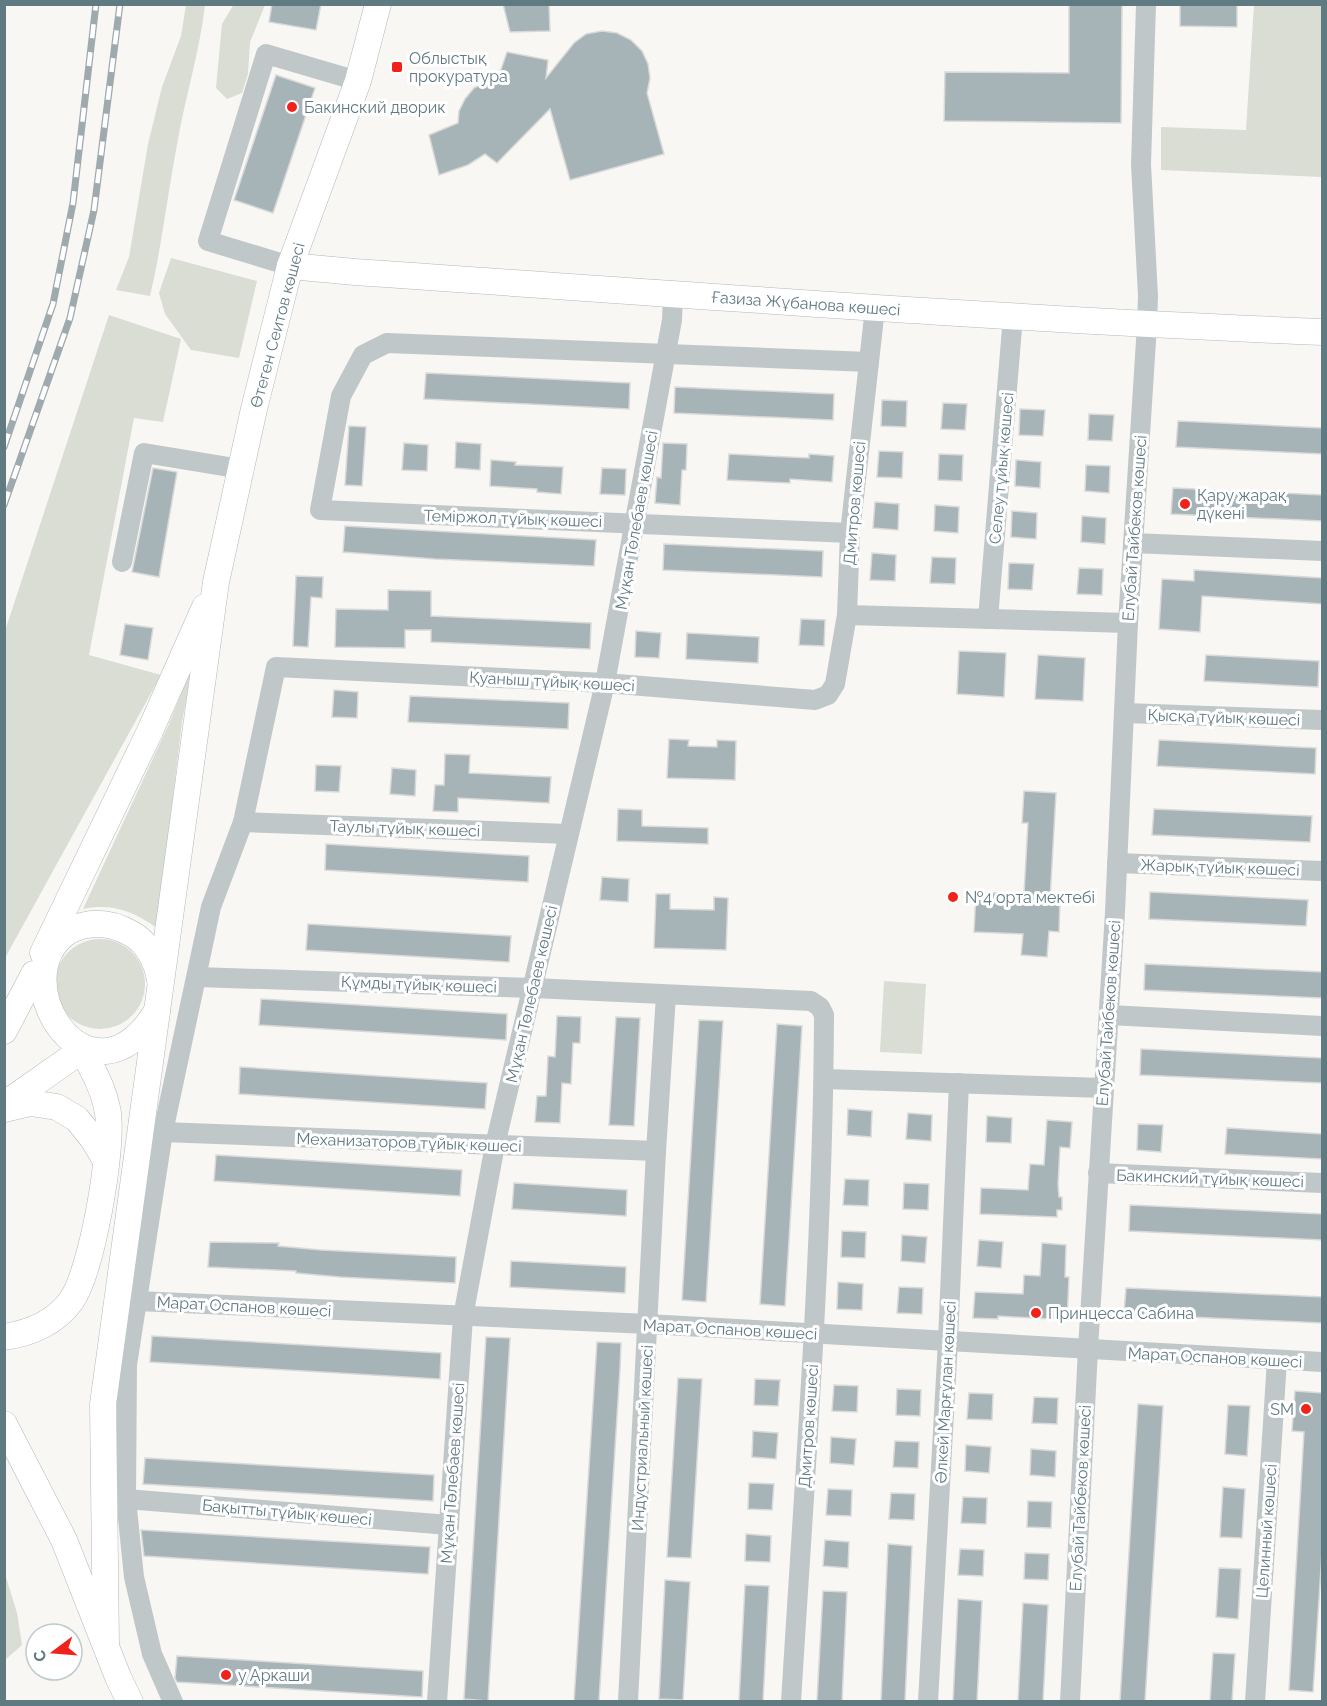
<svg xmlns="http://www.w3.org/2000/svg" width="1327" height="1706" viewBox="0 0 1327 1706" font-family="Raleway,sans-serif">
<rect width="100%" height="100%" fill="#f8f7f4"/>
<g fill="#d9ddd3">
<path d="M234,4L265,5L250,42L248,74L242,93L227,99L216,88L222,24Z"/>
<path d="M186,5H205C200,50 186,94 178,139C168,191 162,245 150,296L116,290L129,257L148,144L162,87L181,36Z"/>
<path d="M1254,5H1322V177L1161,170V127L1246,130Z"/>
<path d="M171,258L257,281L239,358L191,350L165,314L159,293Z"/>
<path d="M109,315L181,339L163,422L134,418L89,655L161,675L5,958V631Z"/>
<path d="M193,664L182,722L157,928C133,911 112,903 83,909L169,724Z"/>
<circle cx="100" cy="984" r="45"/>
<path d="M884,981L926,984L922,1054L880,1052Z"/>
<path d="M5,1574L17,1613L22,1645L5,1660Z"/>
</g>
<g fill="#a6b4b7" stroke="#d9d9d7" stroke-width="1.5">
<path d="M272,4H321L316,30L269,22Z"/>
<path d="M503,4H549L550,31L510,32Z"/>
<path d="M1069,4H1122L1121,123L944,121L945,72L1069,73Z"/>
<path d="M1180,4H1237V27L1180,26Z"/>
<path d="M602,31L617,33L631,40L642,51L648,64L650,78L647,93L664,154L570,180L550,109L497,163L485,154L468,165L439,175L429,135L458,123L459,111L465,99L474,88L488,81H497L507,52L548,60L546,78L574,43L586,34Z"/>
<path d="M276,75L315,88L273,213L234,200Z"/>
<path d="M426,373L630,383L629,409L424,399Z"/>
<path d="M675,387L834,394L833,420L674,413Z"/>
<path d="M882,400L907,401L906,427L881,426Z"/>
<path d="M943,403L967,404L965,430L941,429Z"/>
<path d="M1020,409L1045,410L1043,436L1019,435Z"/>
<path d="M1089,414L1114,415L1112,441L1088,440Z"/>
<path d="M1178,421L1323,428V454L1176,447Z"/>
<path d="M349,426L366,427L362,486L345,485Z"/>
<path d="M456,442L481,444L480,470L455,468Z"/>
<path d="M404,443L428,445L427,471L402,470Z"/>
<path d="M663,443L687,444L686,470H682L680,505L655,503L657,477L661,478Z"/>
<path d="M879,451L903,452L902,478L877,477Z"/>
<path d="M729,454L809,458V454L834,456L832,482L790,479V483L727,480Z"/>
<path d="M939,454L963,455L962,481L938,480Z"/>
<path d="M491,460L516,462L515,465L563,467L561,494L537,492V489L490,486Z"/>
<path d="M1016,460L1041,462L1040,488L1015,486Z"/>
<path d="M1086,465L1110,466L1109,493L1085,491Z"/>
<path d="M153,468L177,472L159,577L132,572Z"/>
<path d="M602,468L626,469L625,495L600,494Z"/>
<path d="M1173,488L1323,495V521L1171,514Z"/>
<path d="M875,502L899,504L898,530L873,528Z"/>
<path d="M935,505L959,507L958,533L934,531Z"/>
<path d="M1012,511L1037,513L1036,539L1011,537Z"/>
<path d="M1082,516L1106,518L1105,544L1081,542Z"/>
<path d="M345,526L596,540L594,566L435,559L343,552Z"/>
<path d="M664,544L823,551L822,577L663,570Z"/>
<path d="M872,553L896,555L895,581L870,580Z"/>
<path d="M932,557L956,558L955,584L930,583Z"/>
<path d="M1009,563L1034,564L1032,590L1008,589Z"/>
<path d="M1079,568L1103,569L1102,595L1077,594Z"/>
<path d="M1194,570L1323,578V604L1202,596L1200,632L1159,629L1162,579L1194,581Z"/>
<path d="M296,576L323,577L322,598L311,597L308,647L293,646Z"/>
<path d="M388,590L431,591V616L591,623L590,649L431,642V630H405V648L335,647L336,609L388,610Z"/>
<path d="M801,619L825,620L824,646L799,645Z"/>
<path d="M125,624L153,628L148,660L120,655Z"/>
<path d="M636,631L661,633L659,658L635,657Z"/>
<path d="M687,633L759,637L758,663L686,659Z"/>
<path d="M959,651L1006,653L1004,697L957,694Z"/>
<path d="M1038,655L1085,658L1083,701L1035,699Z"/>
<path d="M1206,655L1319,661L1318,687L1204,681Z"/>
<path d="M334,690L358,692L357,718L332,717Z"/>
<path d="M410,696L569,703L568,729L408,722Z"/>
<path d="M669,739L689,740L688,746L717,747V740L736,741L735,780L667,778Z"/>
<path d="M1159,740L1316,748L1315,774L1157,766Z"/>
<path d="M445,754L470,755L469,773L551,777L549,803L458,798V812L433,811L435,785H444Z"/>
<path d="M316,765L341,766L339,792L315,791Z"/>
<path d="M392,768L416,770L415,796L390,794Z"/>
<path d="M1024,791L1056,793L1050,900L1060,901L1059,932L1049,931L1047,957L1021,955L1023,934L974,932L976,892L1024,894L1028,823H1022Z"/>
<path d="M618,809L642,810V826L708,828V844L617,841Z"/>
<path d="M1154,809L1312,816L1310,842L1152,835Z"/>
<path d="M326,844L529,856L528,882L325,870Z"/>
<path d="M602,877L629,879L628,902L600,900Z"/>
<path d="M1150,892L1308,900L1306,926L1149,919Z"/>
<path d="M656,894H670V909L714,910V897L728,898L726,950L654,948Z"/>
<path d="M308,924L511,936L509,962L306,950Z"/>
<path d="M1145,964L1323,972V998L1144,990Z"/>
<path d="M261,999L507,1014L506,1040L259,1025Z"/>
<path d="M557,1016L581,1017L580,1043H573L571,1084L562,1083L560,1123L535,1122L537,1096H546L548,1056L555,1057Z"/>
<path d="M616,1017L640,1018L634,1126L609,1125Z"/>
<path d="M699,1020L723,1021L706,1302L682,1300Z"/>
<path d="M777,1024L802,1026L785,1306L760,1304Z"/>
<path d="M1141,1049L1323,1058V1083L1140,1075Z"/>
<path d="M240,1067L487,1083L485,1109L239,1094Z"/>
<path d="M848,1109L872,1111L871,1137L847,1135Z"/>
<path d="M908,1113L932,1115L931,1141L906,1139Z"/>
<path d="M987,1116L1012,1118L1011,1143L986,1142Z"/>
<path d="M1047,1120L1072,1122L1070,1148L1060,1147L1058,1184L1059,1197H1062V1210H1057V1217L980,1214L981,1188L1028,1190L1030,1164L1044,1165Z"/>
<path d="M1138,1124L1163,1125L1161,1152L1137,1150Z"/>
<path d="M1227,1128L1323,1134V1159L1225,1154Z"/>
<path d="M216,1155L462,1170L460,1196L214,1181Z"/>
<path d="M845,1179L869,1180L868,1206L843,1205Z"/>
<path d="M514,1183L627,1190L626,1216L512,1209Z"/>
<path d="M904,1183L929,1184L928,1210L903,1209Z"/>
<path d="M1130,1205L1323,1214V1240L1129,1231Z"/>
<path d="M842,1231L866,1232L865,1258L841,1257Z"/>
<path d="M902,1235L927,1237L925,1263L901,1261Z"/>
<path d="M979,1240L1003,1242L1001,1268L977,1266Z"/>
<path d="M210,1242L279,1243L278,1246L321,1250L456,1257L455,1283L340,1277L296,1273V1271L208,1267Z"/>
<path d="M1042,1243L1066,1245L1065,1277H1069L1067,1320L998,1316V1319L973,1318L975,1292L1023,1294L1024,1275L1040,1276Z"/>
<path d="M511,1261L626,1267L625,1293L510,1287Z"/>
<path d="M838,1282L863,1284L862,1310L837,1309Z"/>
<path d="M899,1287L923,1288L922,1314L897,1313Z"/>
<path d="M1126,1288L1323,1297V1323L1124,1314Z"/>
<path d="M152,1336L441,1353L440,1379L150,1362Z"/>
<path d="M486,1337L510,1338L488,1701L464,1699Z"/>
<path d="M597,1342L621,1343L620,1369L599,1701H574Z"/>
<path d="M678,1378L702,1379L691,1558L667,1557Z"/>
<path d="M755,1379L780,1380L778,1406L754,1405Z"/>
<path d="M834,1385L858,1386L857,1412L832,1411Z"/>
<path d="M897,1389L921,1390L920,1416L896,1415Z"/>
<path d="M1295,1391L1323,1393V1537L1313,1692L1289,1690L1304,1432L1292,1431Z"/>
<path d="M969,1393L993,1394L992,1420L967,1419Z"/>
<path d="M1034,1397L1058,1398L1057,1424L1032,1423Z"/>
<path d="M1138,1404L1163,1406L1159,1475L1145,1701H1120Z"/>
<path d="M1228,1405L1250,1406L1247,1456L1225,1454Z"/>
<path d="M753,1431L778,1433L776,1459L752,1457Z"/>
<path d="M831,1437L856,1439L854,1465L830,1463Z"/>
<path d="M895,1441L919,1442L918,1468L893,1467Z"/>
<path d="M966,1445L991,1447L989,1473L965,1471Z"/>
<path d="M1031,1449L1056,1451L1055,1477L1030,1475Z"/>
<path d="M145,1458L434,1475L433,1501L143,1484Z"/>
<path d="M749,1483L774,1484L772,1510L748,1509Z"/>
<path d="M1223,1487L1245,1489L1242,1538L1220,1537Z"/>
<path d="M828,1489L852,1490L851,1516L826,1515Z"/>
<path d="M891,1493L915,1494L914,1520L889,1519Z"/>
<path d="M963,1497L987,1498L986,1524L961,1523Z"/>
<path d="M1028,1501L1052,1502L1051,1528L1027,1527Z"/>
<path d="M141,1530L430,1547L428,1574L144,1556Z"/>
<path d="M746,1534L771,1536L770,1562L745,1561Z"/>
<path d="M825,1540L849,1542L848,1568L823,1566Z"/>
<path d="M888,1544L912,1546L905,1701H881Z"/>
<path d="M960,1549L984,1550L983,1576L958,1575Z"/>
<path d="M1025,1553L1049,1554L1048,1580L1024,1579Z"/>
<path d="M1219,1568L1241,1569L1238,1619L1216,1617Z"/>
<path d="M665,1580L690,1582L683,1700L659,1699Z"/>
<path d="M745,1585L769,1586L763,1701H739Z"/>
<path d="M823,1591L847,1592L842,1701H817Z"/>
<path d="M958,1599L982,1601L977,1701H953Z"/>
<path d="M1023,1603L1048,1605L1043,1701H1018Z"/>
<path d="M1213,1653L1235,1654L1232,1701H1210Z"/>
<path d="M177,1656L423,1671L422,1697L177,1682L175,1678Z"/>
</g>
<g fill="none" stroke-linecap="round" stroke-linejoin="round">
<g stroke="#b1b9bc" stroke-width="27">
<g id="major">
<path d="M290,266L355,272C678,294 1000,319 1322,332"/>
<path d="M43,953L150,731L205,607"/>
<path d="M157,1011C91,1119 0,981 67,932C89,920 111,922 132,934C148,943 157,962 160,980"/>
<path d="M4,1031L34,974"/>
<path d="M5,1104L82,1050"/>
<path d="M4,1109L30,1103L57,1107L77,1119L93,1139L106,1161"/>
<path d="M4,1337C31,1333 55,1323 71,1301C92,1272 113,1149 108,1113C104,1089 93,1070 82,1050"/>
<path d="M4,1424L64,1540L118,1677L130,1702"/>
<path d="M106,1645L103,1404L216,582L254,409L290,266L358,81L378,4"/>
</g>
</g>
<g stroke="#c0c7c9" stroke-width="20">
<path d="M290,266L208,241L266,54L358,81"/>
<path d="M850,533L320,510L341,396L363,355L387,343L869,362"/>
<path d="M1133,543L1322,551"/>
<path d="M122,562L144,453L241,469"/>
<path d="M847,615L1128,623"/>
<path d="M988,619L1013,316"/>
<path d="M1125,713L1322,720"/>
<path d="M243,822L568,834"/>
<path d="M1117,863L1322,871"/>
<path d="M197,977L533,988L811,1001L820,1007L824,1015C823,1244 805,1473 791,1702"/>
<path d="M1109,1015L1322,1026"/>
<path d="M824,1079L1104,1088"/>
<path d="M163,1132L656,1151"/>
<path d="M1098,1173L1322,1183"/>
<path d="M137,1301L648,1324L1322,1362"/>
<path d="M126,1499L449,1525"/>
<path d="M173,1702L152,1654L134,1577L126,1499L127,1365L163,1132L211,907L243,822L276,667L605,683L815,700L828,695L835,684L847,615L850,533L875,308"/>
<path d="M437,1702L463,1317L495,1145L605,683L672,320L673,293"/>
<path d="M628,1702L656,1151L666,995"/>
<path d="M928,1702L948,1341L959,1083"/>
<path d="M1070,1702L1088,1349L1115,912L1128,623L1147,325L1148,296L1141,164L1146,4"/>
<path d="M1255,1702L1277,1360"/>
</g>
<use href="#major" stroke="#fff" stroke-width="26"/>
<g stroke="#9faaae" stroke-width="7">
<g id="rail">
<path d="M4,447L53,304L73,203L96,4"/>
<path d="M4,505L70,318L94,210L120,4"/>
</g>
</g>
<use href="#rail" stroke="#fff" stroke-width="4.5" stroke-dasharray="14" stroke-linecap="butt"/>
</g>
<g fill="#f0231c" stroke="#fff" stroke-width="2">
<rect x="391" y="61" width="12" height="12" rx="3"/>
<circle cx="292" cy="107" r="6"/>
<circle cx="1185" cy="504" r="6"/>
<circle cx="953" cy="897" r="6"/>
<circle cx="1036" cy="1313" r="6"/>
<circle cx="1306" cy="1409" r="6"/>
<circle cx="226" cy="1675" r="6"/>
</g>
<g text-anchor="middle" stroke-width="6" stroke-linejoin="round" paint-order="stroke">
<g font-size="16" fill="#607a82" stroke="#fff" text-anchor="start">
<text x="409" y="64">Облыстық<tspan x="409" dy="18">прокуратура</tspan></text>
<text x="304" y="113">Бакинский дворик</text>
<text x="1197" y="501">Қару жарақ<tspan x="1197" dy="18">дүкені</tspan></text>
<text x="965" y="903">№4 орта мектебі</text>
<text x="1048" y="1319">Принцесса Сабина</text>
<text x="1294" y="1415" text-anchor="end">SM</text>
<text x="238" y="1681">у Аркаши</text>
</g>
<g font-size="16" fill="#607a82" stroke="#fff">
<text transform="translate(806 303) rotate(4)" y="6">Ғазиза Жұбанова көшесі</text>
<text transform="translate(277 325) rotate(-75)" y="6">Өтеген Сеитов көшесі</text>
<text transform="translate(1001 468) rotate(-85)" y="6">Селеу тұйық көшесі</text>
<text transform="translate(854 503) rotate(-85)" y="6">Дмитров көшесі</text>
<text transform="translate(513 518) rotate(2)" y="6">Теміржол тұйық көшесі</text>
<text transform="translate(636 520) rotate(-80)" y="6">Мұқан Төлебаев көшесі</text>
<text transform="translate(1134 528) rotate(-86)" y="6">Елубай Тайбеков көшесі</text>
<text transform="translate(552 681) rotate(3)" y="6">Қуаныш тұйық көшесі</text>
<text transform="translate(1224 717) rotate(2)" y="6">Қысқа тұйық көшесі</text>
<text transform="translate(405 828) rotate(2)" y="6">Таулы тұйық көшесі</text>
<text transform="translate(1220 867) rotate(2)" y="6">Жарық тұйық көшесі</text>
<text transform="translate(419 984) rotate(2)" y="6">Құмды тұйық көшесі</text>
<text transform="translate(531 994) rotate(-77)" y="6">Мұқан Төлебаев көшесі</text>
<text transform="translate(1108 1013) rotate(-86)" y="6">Елубай Тайбеков көшесі</text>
<text transform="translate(409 1142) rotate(2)" y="6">Механизаторов тұйық көшесі</text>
<text transform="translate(1210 1178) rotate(2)" y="6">Бакинский тұйық көшесі</text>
<text transform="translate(244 1306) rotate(3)" y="6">Марат Оспанов көшесі</text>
<text transform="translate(730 1329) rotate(3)" y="6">Марат Оспанов көшесі</text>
<text transform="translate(1215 1357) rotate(3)" y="6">Марат Оспанов көшесі</text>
<text transform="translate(945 1392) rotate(-87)" y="6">Әлкей Марғұлан көшесі</text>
<text transform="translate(808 1426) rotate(-86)" y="6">Дмитров көшесі</text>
<text transform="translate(642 1438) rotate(-87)" y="6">Индустриальный көшесі</text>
<text transform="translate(452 1473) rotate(-86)" y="6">Мұқан Төлебаев көшесі</text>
<text transform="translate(1080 1498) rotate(-87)" y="6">Елубай Тайбеков көшесі</text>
<text transform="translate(287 1512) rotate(5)" y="6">Бақытты тұйық көшесі</text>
<text transform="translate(1266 1531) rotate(-86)" y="6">Целинный көшесі</text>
</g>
</g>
<rect width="1327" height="1706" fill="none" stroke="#607a82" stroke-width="12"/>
<g transform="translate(54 1652) rotate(254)"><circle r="28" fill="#ffffff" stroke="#bfcacd" stroke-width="1.5"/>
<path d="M0-4.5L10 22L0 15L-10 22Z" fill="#f0231c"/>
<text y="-9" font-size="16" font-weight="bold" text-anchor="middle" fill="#607a82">С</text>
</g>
</svg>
